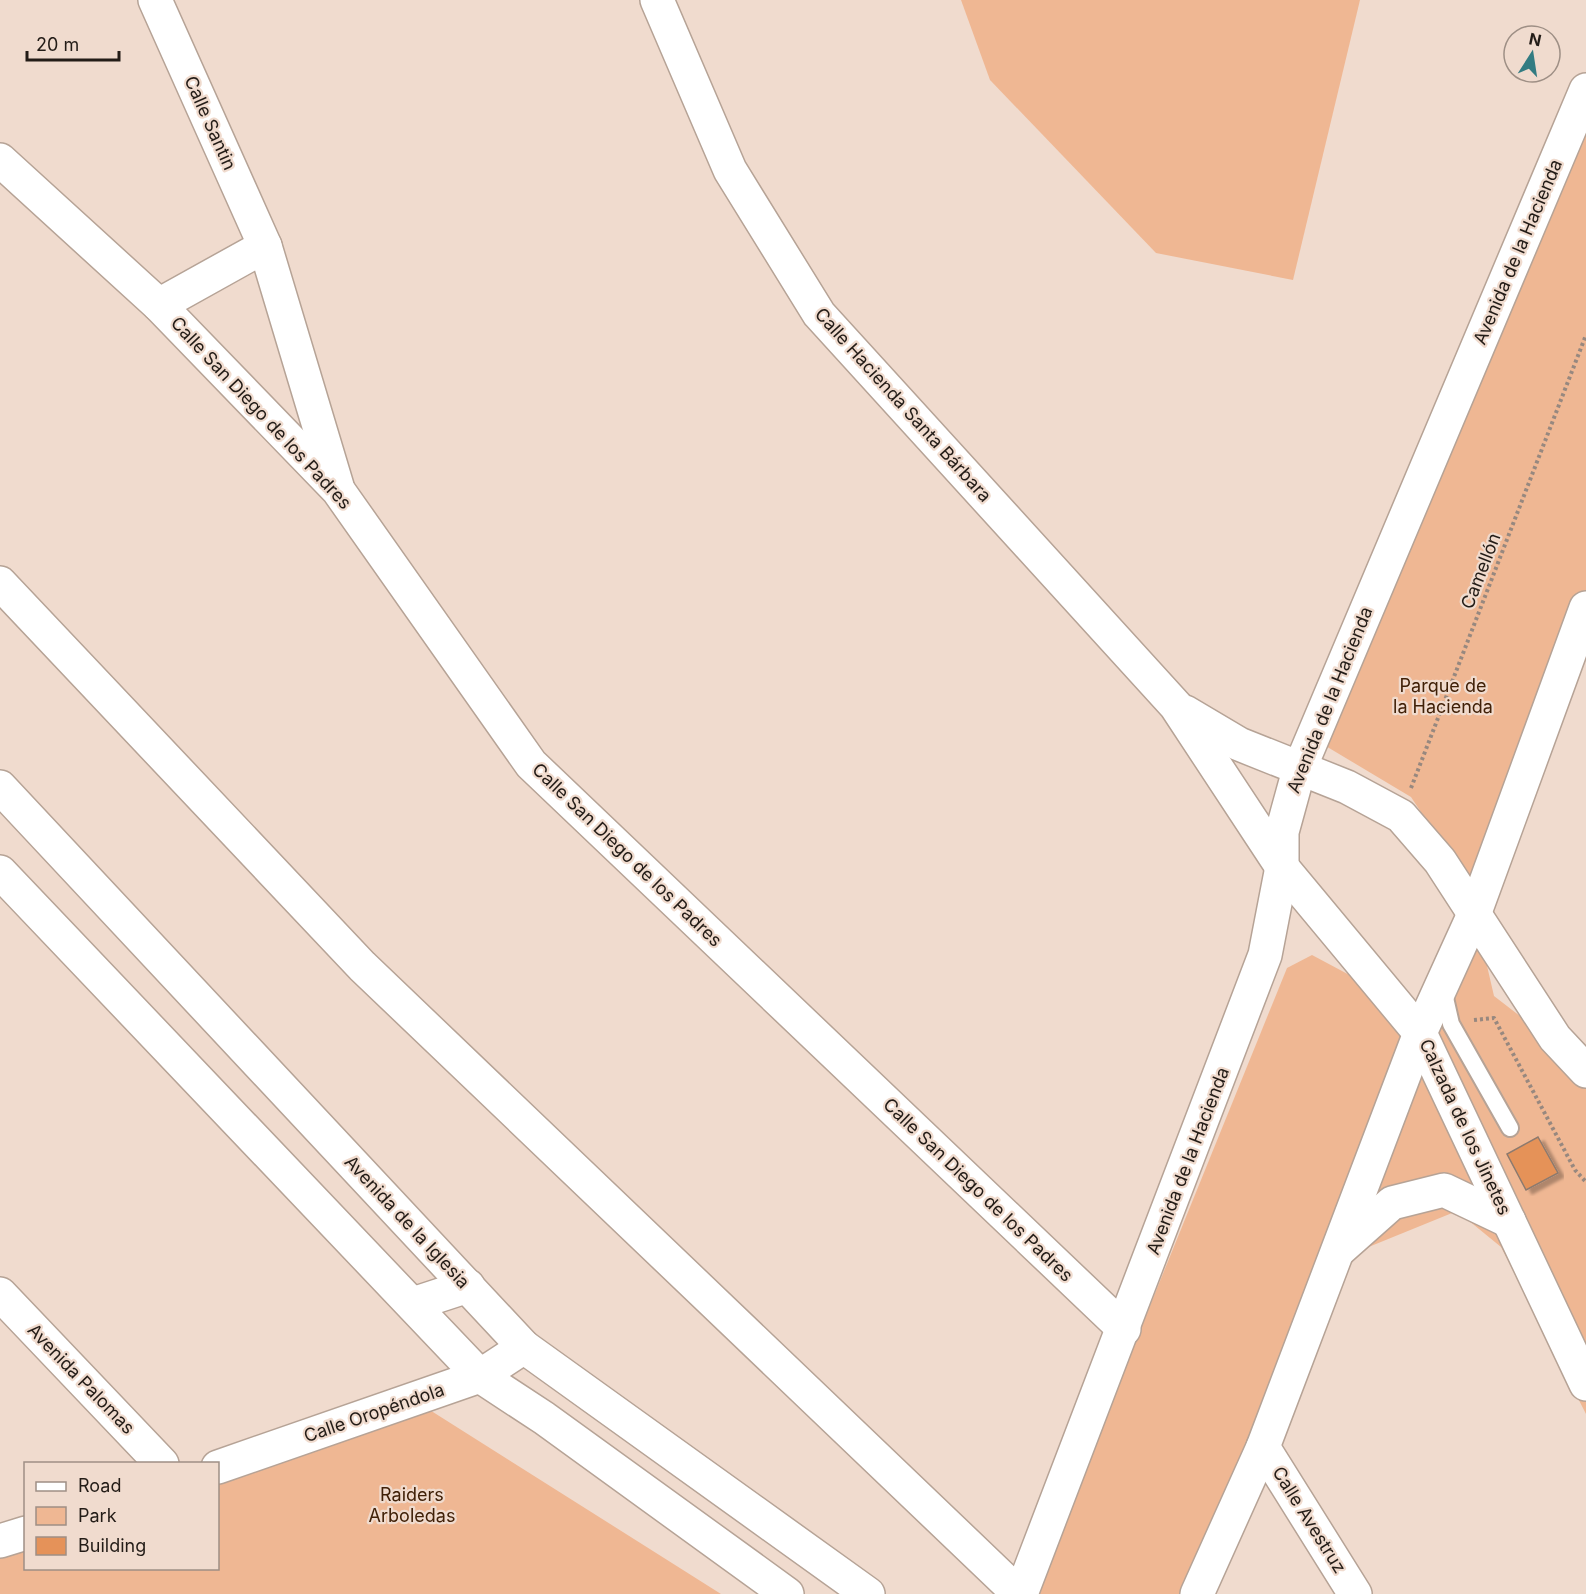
<svg xmlns="http://www.w3.org/2000/svg" width="1586" height="1594" viewBox="0 0 1586 1594" font-family="Inter,sans-serif">
<defs>
<filter id="shadow"><feDropShadow dx="6" dy="4" stdDeviation="1.5" flood-color="#0004"/></filter>
</defs>
<rect width="100%" height="100%" fill="#f0dbce"/>
<g fill="#efb793">
<path d="M961,0H1360L1293,280L1156,253L990,80Z"/>
<path d="M1586,94V603L1478,898L1411,797L1314,739Z"/>
<path d="M1475,914L1494,996L1551,1040L1586,1077V1414L1501,1247L1457,1211L1344,1257L1421,1033Z"/>
<path d="M1312,955L1357,979L1414,1034L1191,1594H1033L1287,968Z"/>
<path d="M425,1407L721,1594H0V1552L25,1544L26,1568H218V1478Z"/>
</g>
<path fill="#e59259" stroke="#8d7a6e" stroke-width="1.5" filter="url(#shadow)" d="M1538,1137L1558,1173L1526,1190L1507,1154Z"/>
<g fill="none" stroke-linecap="round" stroke-linejoin="round">
<g stroke="#b6a396" stroke-width="20">
<path id="lane" d="M1443,989L1451,1024L1510,1128"/>
</g>
<g stroke="#b6a396" stroke-width="36">
<g id="street">
<path d="M155,0L265,246L337,486"/>
<path d="M0,160L159,305L338,490L531,764L1124,1329"/>
<path d="M159,305L265,246"/>
<path d="M0,583L362,966L1019,1594"/>
<path d="M0,1294L162,1464"/>
<path d="M413,1304L468,1286"/>
<path d="M1263,1447L1355,1594"/>
<path d="M218,1467L480,1376L524,1347"/>
<path d="M0,1541L26,1533"/>
</g>
</g>
<g stroke="#b6a396" stroke-width="36">
<g id="secondary">
<path d="M657,0L730,170L819,314L1176,706L1282,867L1420,1033L1586,1384"/>
<path d="M1185,712L1239,744L1347,787L1401,816L1440,861L1555,1038L1586,1071"/>
<path d="M0,787L524,1347L868,1594"/>
<path d="M0,872L480,1376L544,1418L787,1594"/>
<path d="M1021,1594L1265,955L1282,867V832L1299,770L1586,90"/>
<path d="M1197,1594L1263,1447L1420,1033L1475,912L1586,608"/>
</g>
</g>
<g stroke="#b6a396" stroke-width="36">
<path id="primary" d="M1339,1250L1392,1203L1444,1190L1509,1221"/>
</g>
<g stroke="#97887f" stroke-width="4" stroke-dasharray="3 3" stroke-linecap="butt">
<path d="M1411,788L1586,335"/>
<path d="M1474,1020L1494,1018L1575,1170L1586,1182"/>
</g>
<use href="#lane" stroke="#fff" stroke-width="16"/>
<use href="#street" stroke="#fff" stroke-width="33"/>
<use href="#secondary" stroke="#fff" stroke-width="33"/>
<use href="#primary" stroke="#fff" stroke-width="33"/>
</g>
<g text-anchor="middle" stroke-width="4.5" stroke-linejoin="round" paint-order="stroke">
<g font-size="18" fill="#231c17" stroke="#f0dbce">
<text transform="translate(210 123) rotate(66)" y="6">Calle Santin</text>
<text transform="translate(1518 252) rotate(-67)" y="6">Avenida de la Hacienda</text>
<text transform="translate(903 405) rotate(48)" y="6">Calle Hacienda Santa Bárbara</text>
<text transform="translate(261 413) rotate(47)" y="6">Calle San Diego de los Padres</text>
<text transform="translate(1481 571) rotate(-69)" y="6">Camellón</text>
<text transform="translate(1330 700) rotate(-68)" y="6">Avenida de la Hacienda</text>
<text transform="translate(627 855) rotate(44)" y="6">Calle San Diego de los Padres</text>
<text transform="translate(1465 1127) rotate(65)" y="6">Calzada de los Jinetes</text>
<text transform="translate(1188 1161) rotate(-69)" y="6">Avenida de la Hacienda</text>
<text transform="translate(978 1190) rotate(44)" y="6">Calle San Diego de los Padres</text>
<text transform="translate(407 1222) rotate(47)" y="6">Avenida de la Iglesia</text>
<text transform="translate(81 1379) rotate(46)" y="6">Avenida Palomas</text>
<text transform="translate(374 1413) rotate(-19)" y="6">Calle Oropéndola</text>
<text transform="translate(1309 1520) rotate(58)" y="6">Calle Avestruz</text>
</g>
<g font-size="18" fill="#402007" stroke="#f0dbce">
<text x="1443" y="692">Parque de<tspan x="1443" dy="21">la Hacienda</tspan></text>
<text x="412" y="1501">Raiders<tspan x="412" dy="21">Arboledas</tspan></text>
</g>
</g>
<rect x="24" y="1462" width="195" height="108" fill="#f0dbce" stroke="#9e8f85" stroke-width="1.5"/>
<rect x="36" y="1482" width="30" height="9" fill="#ffffff" stroke="#9e8f85" stroke-width="1.5"/>
<text x="78" y="1492" font-size="18" fill="#231c17">Road</text>
<rect x="36" y="1507" width="30" height="18" fill="#efb793" stroke="#9e8f85" stroke-width="1.5"/>
<text x="78" y="1522" font-size="18" fill="#231c17">Park</text>
<rect x="36" y="1537" width="30" height="18" fill="#e59259" stroke="#9e8f85" stroke-width="1.5"/>
<text x="78" y="1552" font-size="18" fill="#231c17">Building</text>
<g transform="translate(1532 54) rotate(12)"><circle r="28" fill="#f0dbce" stroke="#9e8f85" stroke-width="1.5"/>
<path d="M0-4.5L10 22L0 15L-10 22Z" fill="#337c82"/>
<text y="-9" font-size="16" font-weight="bold" text-anchor="middle" fill="#231c17">N</text>
</g>
<path d="M27 51v9h92v-9" fill="none" stroke="#231c17" stroke-width="3"/>
<text x="36" y="51" font-size="18" fill="#231c17" stroke="#f0dbce" stroke-width="4.5" paint-order="stroke">20 m</text>
</svg>
